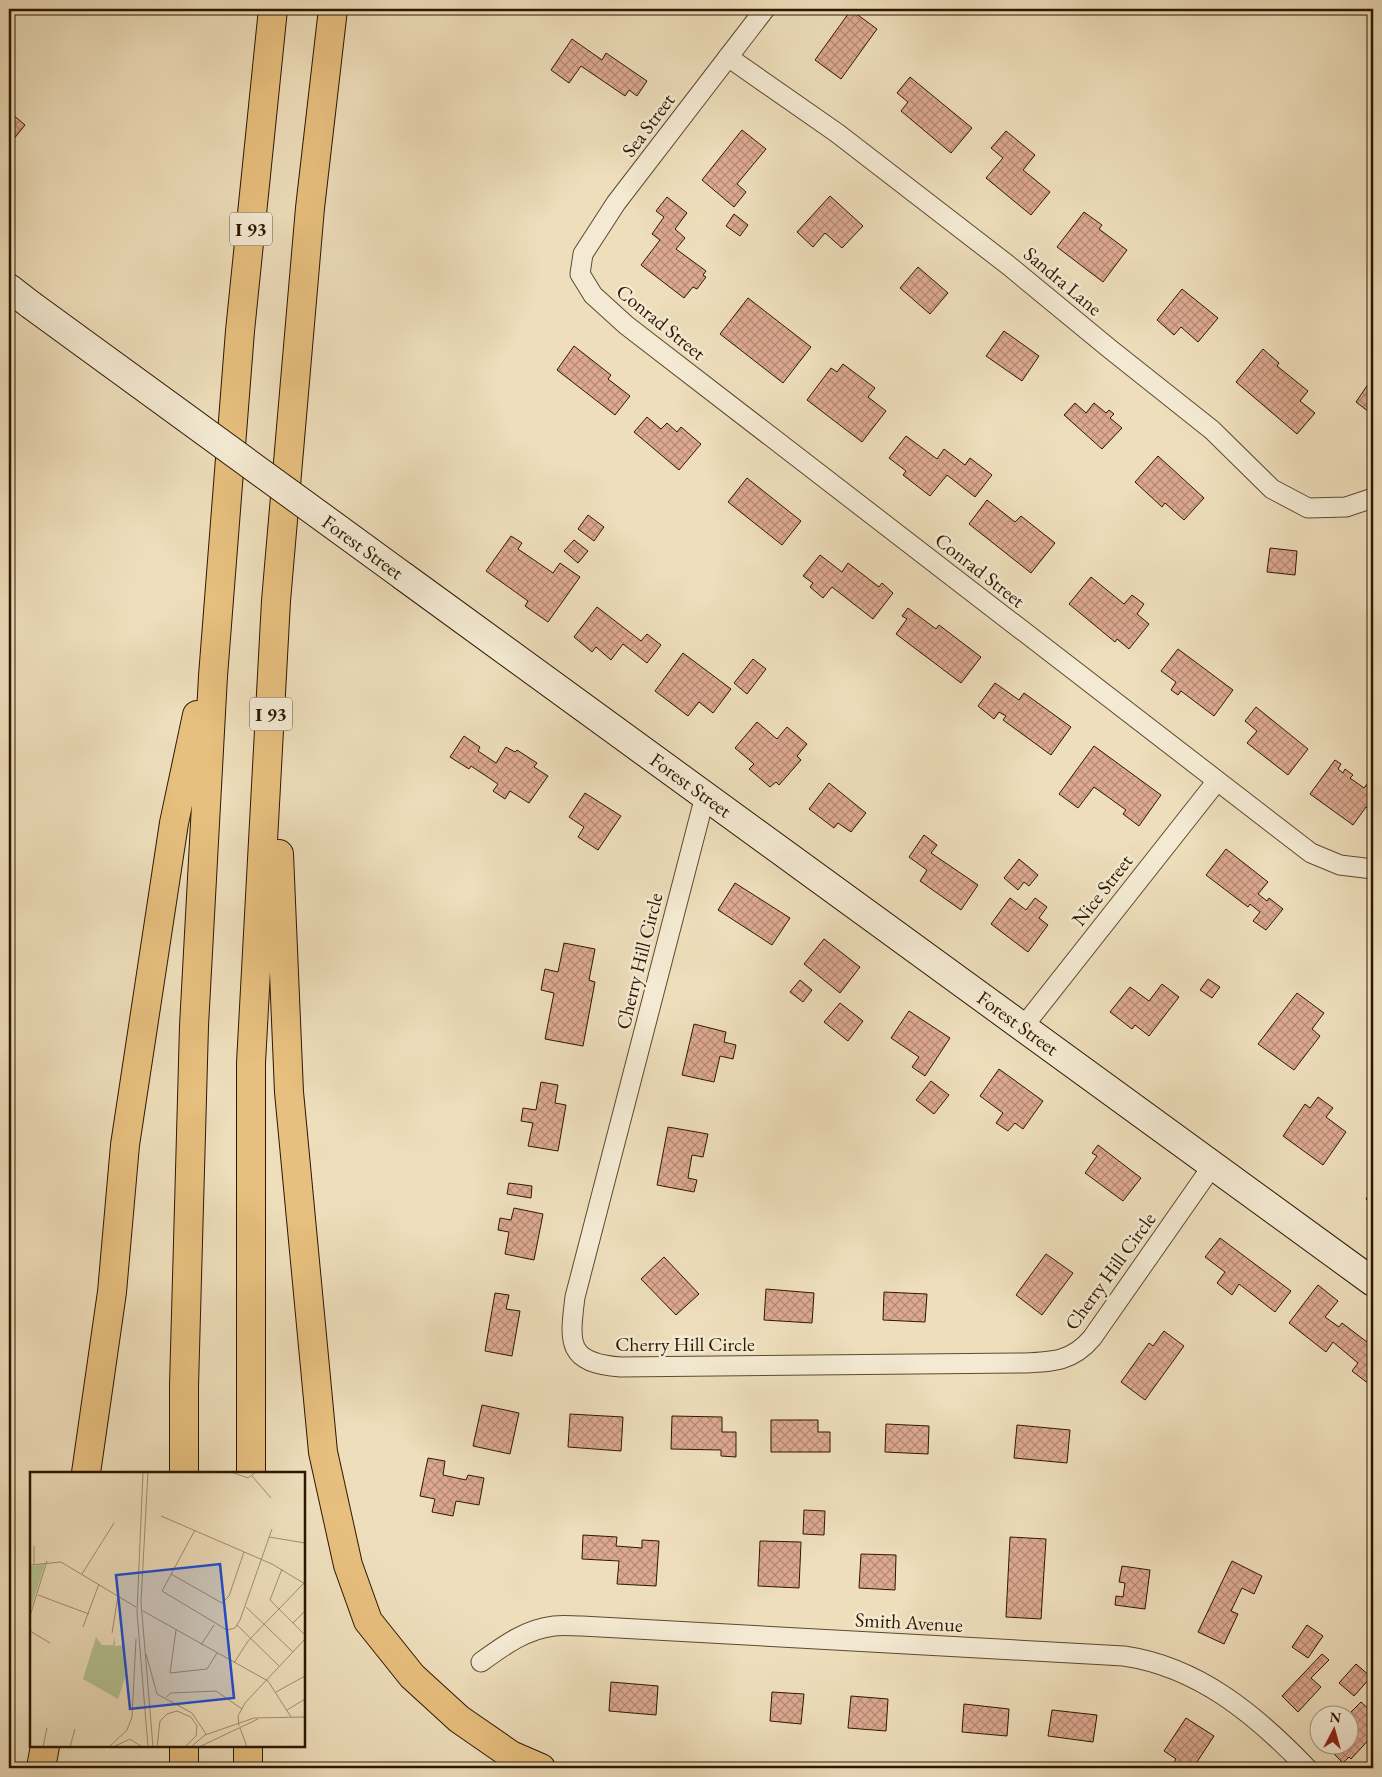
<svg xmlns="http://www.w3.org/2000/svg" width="1382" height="1777" viewBox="0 0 1382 1777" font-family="'EB Garamond',serif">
<defs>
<pattern id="building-cross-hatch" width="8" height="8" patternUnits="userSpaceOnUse" patternTransform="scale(1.25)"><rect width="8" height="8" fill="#dda991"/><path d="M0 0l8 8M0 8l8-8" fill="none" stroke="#b48974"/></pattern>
</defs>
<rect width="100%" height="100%" fill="#eedebb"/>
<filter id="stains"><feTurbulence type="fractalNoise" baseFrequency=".004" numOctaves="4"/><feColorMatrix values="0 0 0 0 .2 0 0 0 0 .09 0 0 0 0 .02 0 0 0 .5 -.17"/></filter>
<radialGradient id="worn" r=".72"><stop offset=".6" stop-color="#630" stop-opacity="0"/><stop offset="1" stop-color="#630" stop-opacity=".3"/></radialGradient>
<g fill="url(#building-cross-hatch)" stroke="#2e1700">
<path d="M851,10L877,29L841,79L815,60Z"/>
<path d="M572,39L602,60L606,53L647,81L637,96L629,90L625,96L581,66L569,83L551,70Z"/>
<path d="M910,77L972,128L951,153L901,111L908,102L897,93Z"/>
<path d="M11,113L25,125L9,145V116Z"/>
<path d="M742,130L766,149L737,184L746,192L734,207L702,180Z"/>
<path d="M1006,131L1035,155L1023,170L1050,192L1031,215L986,178L1003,158L991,148Z"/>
<path d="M830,196L863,226L842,248L825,233L813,247L797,232Z"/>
<path d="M667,197L687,213L675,229L685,238L676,249L706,271L703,275L706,277L697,289L693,287L684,298L641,265L660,240L652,234L664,217L656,211Z"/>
<path d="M1084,212L1102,225L1099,229L1127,250L1103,282L1057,247Z"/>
<path d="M734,214L748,225L740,236L726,226Z"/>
<path d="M918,267L948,293L930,314L900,288Z"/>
<path d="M1182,289L1218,318L1198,342L1181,327L1174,335L1157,320Z"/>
<path d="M748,298L811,347L783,383L720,334Z"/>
<path d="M1004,331L1039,356L1022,381L986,356Z"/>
<path d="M574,346L611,375L608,379L630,396L615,415L557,370Z"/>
<path d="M1263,349L1279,363L1277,366L1308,391L1300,401L1315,413L1297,434L1236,382Z"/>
<path d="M843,364L875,388L868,397L886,411L862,442L807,400L831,368L837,372Z"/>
<path d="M1373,377V415L1356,402Z"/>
<path d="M1075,403L1086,413L1094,403L1106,413L1109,410L1114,414L1110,418L1122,428L1102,449L1064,415Z"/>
<path d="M647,417L661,429L667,423L677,432L681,427L701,444L679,470L634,432Z"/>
<path d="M906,436L937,459L944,449L965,465L970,458L992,475L975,497L947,475L930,496L903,475L906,471L889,458Z"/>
<path d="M1158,456L1204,498L1184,520L1165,503L1162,507L1135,482Z"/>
<path d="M747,478L801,521L782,545L728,502Z"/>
<path d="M987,500L1015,522L1021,516L1055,543L1031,573L969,524Z"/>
<path d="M588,515L604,527L594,541L578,529Z"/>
<path d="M511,536L522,543L518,549L553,573L560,563L580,577L548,622L525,606L528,601L486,571Z"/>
<path d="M574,540L588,551L578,563L564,551Z"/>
<path d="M1270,548L1297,551L1295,575L1267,572Z"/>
<path d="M820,555L842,572L848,563L879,587L882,583L893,593L873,619L832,587L823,598L810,587L813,583L803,576Z"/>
<path d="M1091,577L1124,604L1132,595L1144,604L1137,614L1149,624L1129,649L1117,639L1115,642L1069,604Z"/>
<path d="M597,607L641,641L647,634L661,645L647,663L623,644L611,660L596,647L592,652L574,637Z"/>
<path d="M908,608L936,629L939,625L981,657L961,683L896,634L907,619L902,616Z"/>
<path d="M1178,649L1233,690L1214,716L1181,691L1178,695L1171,690L1176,682L1161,671Z"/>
<path d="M683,653L731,689L713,713L699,702L688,716L655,691Z"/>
<path d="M753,659L766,669L747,694L734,683Z"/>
<path d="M995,683L1019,700L1024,693L1071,727L1051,755L1003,720L1006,716L999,712L994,719L978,706Z"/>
<path d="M1256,707L1308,749L1288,775L1247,743L1257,731L1245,721Z"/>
<path d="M757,722L777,739L787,727L807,744L797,756L801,760L779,785L776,782L770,787L749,769L754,764L735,748Z"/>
<path d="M464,736L480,747L478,751L496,763L506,747L515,752L517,750L537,763L534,767L548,776L529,803L510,791L505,799L493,791L498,784L471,766L469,769L450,757Z"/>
<path d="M1094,746L1161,795L1139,826L1123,814L1126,810L1094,787L1078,808L1059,794Z"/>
<path d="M1335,760L1341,764L1338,769L1343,773L1345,769L1353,775L1350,778L1364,788L1367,784L1373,783V813L1366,807L1353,825L1310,794Z"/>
<path d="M829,783L866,813L851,832L838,823L834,828L809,809Z"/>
<path d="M585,793L621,816L598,850L578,837L584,827L569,817Z"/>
<path d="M924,835L937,845L931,853L978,885L961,910L920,881L927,870L909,857Z"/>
<path d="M1226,849L1268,882L1258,894L1267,901L1269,898L1283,909L1266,930L1253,921L1260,912L1250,904L1248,907L1206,875Z"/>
<path d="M1019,859L1038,875L1029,886L1024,882L1018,890L1004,878Z"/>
<path d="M735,883L790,918L772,945L718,910Z"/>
<path d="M1010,898L1026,910L1035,898L1047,907L1039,918L1048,925L1028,952L991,924Z"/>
<path d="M824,939L860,967L840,993L804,964Z"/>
<path d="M564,943L595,949L589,980L595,982L583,1046L545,1039L554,993L541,990L545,969L558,972Z"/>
<path d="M1208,979L1220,987L1212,998L1200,990Z"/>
<path d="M800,980L812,990L803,1002L790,992Z"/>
<path d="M1162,984L1179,997L1149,1036L1135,1025L1132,1029L1110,1012L1130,987L1149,1001Z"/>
<path d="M1297,993L1324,1013L1312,1029L1320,1036L1294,1070L1258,1044Z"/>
<path d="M840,1003L863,1021L848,1041L824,1022Z"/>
<path d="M909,1011L950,1038L925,1076L912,1067L919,1057L891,1038Z"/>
<path d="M694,1024L726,1032L724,1042L736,1045L733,1059L720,1056L714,1082L682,1075Z"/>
<path d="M999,1069L1043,1101L1023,1129L1015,1123L1008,1131L996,1123L1003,1113L980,1096Z"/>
<path d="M931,1081L949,1095L934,1114L916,1100Z"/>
<path d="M541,1082L558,1085L555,1103L566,1105L558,1151L528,1146L533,1123L521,1121L523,1108L536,1110Z"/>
<path d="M1318,1097L1333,1108L1326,1117L1346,1132L1323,1165L1283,1136L1305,1104L1310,1108Z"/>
<path d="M668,1127L708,1134L703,1157L692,1155L688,1178L697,1180L694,1192L657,1185Z"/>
<path d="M1098,1145L1141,1178L1123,1201L1085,1173L1097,1156L1092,1153Z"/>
<path d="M509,1183L532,1186L531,1198L507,1194Z"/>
<path d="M1373,1189V1205L1366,1199Z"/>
<path d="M514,1208L543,1214L534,1260L505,1254L509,1232L498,1230L500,1218L511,1220Z"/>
<path d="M1220,1238L1291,1291L1275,1312L1239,1284L1232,1295L1217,1283L1225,1272L1205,1257Z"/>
<path d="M1046,1254L1073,1273L1042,1315L1016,1295Z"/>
<path d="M664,1257L699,1294L676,1315L641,1279Z"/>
<path d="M1318,1285L1338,1301L1325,1317L1339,1327L1342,1323L1367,1342L1373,1335V1379L1369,1384L1352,1371L1358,1363L1333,1342L1326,1352L1289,1323Z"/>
<path d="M766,1289L814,1293L812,1323L764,1320Z"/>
<path d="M884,1292L927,1294L925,1322L883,1320Z"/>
<path d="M495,1293L509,1295L506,1309L520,1311L512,1356L485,1351Z"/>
<path d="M1164,1331L1184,1346L1145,1400L1121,1382L1149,1343L1153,1346Z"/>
<path d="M482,1405L519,1413L510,1454L473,1446Z"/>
<path d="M570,1414L623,1417L621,1451L568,1447Z"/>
<path d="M672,1416L722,1417V1432H736V1457L721,1456V1450L671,1449Z"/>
<path d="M771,1420H818V1432H830V1452H771Z"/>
<path d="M886,1424L929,1426L928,1454L885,1452Z"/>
<path d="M1017,1425L1070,1430L1067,1463L1014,1458Z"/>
<path d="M428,1458L445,1461L443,1475L466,1480L468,1475L484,1478L479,1505L456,1501L453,1516L432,1512L435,1499L420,1496Z"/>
<path d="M804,1510L825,1511L824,1535L803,1534Z"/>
<path d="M583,1535L617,1537L616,1546L642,1548V1540L659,1541L656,1586L617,1584L619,1561L582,1559Z"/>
<path d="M1010,1537L1046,1539L1041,1619L1006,1617Z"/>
<path d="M760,1541L801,1542L799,1588L758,1586Z"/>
<path d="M861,1554L896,1555L895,1590L859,1588Z"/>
<path d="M1232,1561L1262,1576L1254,1594L1242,1588L1231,1611L1238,1614L1224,1644L1198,1632Z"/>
<path d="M1122,1566L1150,1570L1145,1609L1115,1605L1116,1596L1123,1597L1125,1583L1119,1582Z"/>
<path d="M1307,1625L1323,1636L1308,1658L1292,1647Z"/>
<path d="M1322,1654L1329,1660L1311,1678L1321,1687L1298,1712L1282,1696Z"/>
<path d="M1356,1664L1371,1677L1354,1696L1339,1683Z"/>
<path d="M611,1682L658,1686L656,1715L609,1711Z"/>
<path d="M772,1692L804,1694L801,1724L770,1721Z"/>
<path d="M851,1696L888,1699L886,1731L848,1728Z"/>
<path d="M1361,1702L1373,1713V1717L1367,1724L1373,1730V1735L1351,1759L1349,1757L1343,1763L1324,1744H1350L1349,1714Z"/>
<path d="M964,1704L1009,1709L1007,1736L962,1732Z"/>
<path d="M1052,1710L1097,1715L1093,1742L1048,1736Z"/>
<path d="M1186,1718L1214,1736L1193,1768L1186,1766L1185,1768H1170L1176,1759L1164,1751Z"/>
</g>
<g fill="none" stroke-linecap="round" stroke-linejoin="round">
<g stroke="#5e492f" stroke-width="21">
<g id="street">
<path d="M765,9L616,203L583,254L580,274L593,295L626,325L1311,853L1340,865L1373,869"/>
<path d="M728,57L837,133L1008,265L1110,349L1212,430L1272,489L1308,508L1346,507L1373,498"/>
<path d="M705,796L575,1297C569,1344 567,1363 621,1367L1022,1363C1051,1362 1072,1362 1092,1338L1213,1165"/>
<path d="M1023,1027L1217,781"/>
<path d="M481,1662C503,1646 526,1629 554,1626C563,1625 573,1626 582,1626L1124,1656C1199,1667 1256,1715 1307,1768"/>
</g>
</g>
<g stroke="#2e1700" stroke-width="30">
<g id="secondary">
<path d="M9,288L31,305"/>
<path d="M403,576L1373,1282"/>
</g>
</g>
<g stroke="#2e1700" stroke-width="30">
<g id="highway">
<path d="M279,854L289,1092L323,1452L348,1565L368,1621L412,1676L459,1719L511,1755L541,1768"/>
<path d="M86,1473L112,1292L125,1145L174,823L197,715"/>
<path d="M184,1473V1386L194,1026L213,676L240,331L273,9"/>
<path d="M251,1473V1063L276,601L310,208L333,9"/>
<path d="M41,1768L45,1746"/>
<path d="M184,1768V1746"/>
<path d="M248,1768V1746"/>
</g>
</g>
<use href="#street" stroke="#f4ead3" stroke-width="19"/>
<use href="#secondary" stroke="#f4ead3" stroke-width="28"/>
<use href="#highway" stroke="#e7bf7e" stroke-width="28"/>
<g stroke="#2e1700" stroke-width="30" stroke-linecap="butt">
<path id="secondary-bridge" d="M31,305L403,576"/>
</g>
<use href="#secondary-bridge" stroke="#f4ead3" stroke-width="28"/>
</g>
<g text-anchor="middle" stroke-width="5" stroke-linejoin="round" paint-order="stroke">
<g fill="#f4ead3" stroke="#69563f" stroke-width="1">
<rect x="230" y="212.5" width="42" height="33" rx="4"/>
<rect x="250" y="697.5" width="42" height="33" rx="4"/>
</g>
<g font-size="19" font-weight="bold" fill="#2e1700">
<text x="251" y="236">I 93</text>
<text x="271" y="721">I 93</text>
</g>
<g font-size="20" fill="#2e1700" stroke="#f4ead3">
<text transform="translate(648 125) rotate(-53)" y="7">Sea Street</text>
<text transform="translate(1063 281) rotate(40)" y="7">Sandra Lane</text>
<text transform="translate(661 322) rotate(39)" y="7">Conrad Street</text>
<text transform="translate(363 547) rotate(36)" y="7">Forest Street</text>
<text transform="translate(980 570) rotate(38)" y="7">Conrad Street</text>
<text transform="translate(691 785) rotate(36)" y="7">Forest Street</text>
<text transform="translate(1102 890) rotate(-52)" y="7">Nice Street</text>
<text transform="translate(639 961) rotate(-76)" y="7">Cherry Hill Circle</text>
<text transform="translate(1018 1023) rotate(36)" y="7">Forest Street</text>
<text transform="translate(1110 1271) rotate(-54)" y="7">Cherry Hill Circle</text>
<text x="685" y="1351">Cherry Hill Circle</text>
<text transform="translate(909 1622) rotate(3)" y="7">Smith Avenue</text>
</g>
</g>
<g transform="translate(30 1472)">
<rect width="275" height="275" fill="#eedebb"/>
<path d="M15,92L0,140V94Z" fill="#b5c293"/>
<path d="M85,164V174L93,173L95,206L88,227L53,207L66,165L72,173H83Z" fill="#b5c293"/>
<path fill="none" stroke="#a18e70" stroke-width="1" d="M113,0L107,140L118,275M118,0L111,130L123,275M201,0L218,6L226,0M222,4L241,26M131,44L242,92L275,112M165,58L132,119L197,158L205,156L210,148L242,57M239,65L275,71M4,74V92M0,93L31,90L106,135M252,97L240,128L275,163M52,102L84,51M141,102L192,131L199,124L214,80M8,123L59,142M216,135L263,180M113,139L238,209L261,245M0,144L17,89M263,151L275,139M207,153L249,194M53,155L69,112M146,158L140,201L177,197L187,181M0,159L20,171M82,161L88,124M171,173L184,153M116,182L127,222L162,241L176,262L161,275M204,191L218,169L274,111M246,220L275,204M136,225L141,221L186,219L212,237M257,238L275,227M209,254L208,244L215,231L275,167M210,256L217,275M175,263L224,246L275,245M85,274L100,267L112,275M13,275L17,256M40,275L45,257M79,275L97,258L102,245L106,167M127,275L130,249L137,242L147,239L161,245L167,254L166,264L155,275M169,275L228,247"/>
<path fill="#1d4ed8" fill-opacity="0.15" stroke="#1d4ed8" stroke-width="2.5" d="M190,92L204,226L100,237L86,103Z"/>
<rect width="275" height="275" fill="none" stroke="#2e1700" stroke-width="2.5"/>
</g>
<rect width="1382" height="1777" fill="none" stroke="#eedebb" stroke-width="30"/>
<rect x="10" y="10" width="1362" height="1757" fill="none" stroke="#2e1700" stroke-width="2.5"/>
<rect x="15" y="15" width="1352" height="1747" fill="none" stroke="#2e1700"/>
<g transform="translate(1334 1730) rotate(6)"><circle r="24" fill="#f4ead3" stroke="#a5967f"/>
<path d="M0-4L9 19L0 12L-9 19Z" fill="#8f2418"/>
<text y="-8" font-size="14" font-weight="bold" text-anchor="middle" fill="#2e1700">N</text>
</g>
<rect width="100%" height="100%" filter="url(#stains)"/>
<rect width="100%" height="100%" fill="url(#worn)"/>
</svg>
